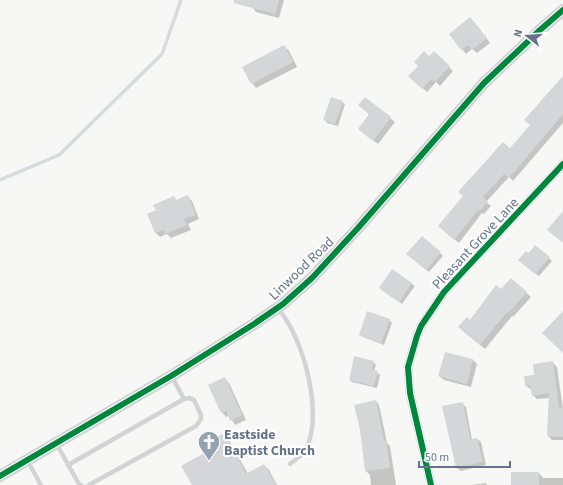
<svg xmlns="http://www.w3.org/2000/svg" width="563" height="485" viewBox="0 0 563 485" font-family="'Source Sans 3',sans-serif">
<rect width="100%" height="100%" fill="#f7f8f6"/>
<g fill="#0003">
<path d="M254,0H284L279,18L256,12L252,7Z"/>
<path d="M475,23L490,43L477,53L472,49L466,54L462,49Z"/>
<path d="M284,46L289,51L297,67L256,88L252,83Z"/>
<path d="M434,52L453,71L440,86L436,82L427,92L410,76Z"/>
<path d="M563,80V123L513,181L509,177L486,202L491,206L484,214L482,213L459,243L443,230L531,125Z"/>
<path d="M342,102L345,104L338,126L327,123L325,120Z"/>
<path d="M359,105L390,118L395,122L378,144L363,133L370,115Z"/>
<path d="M174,197L177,201L187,197L192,201L199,219L188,224L191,230L171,238L167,234L160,237L156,233L157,211Z"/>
<path d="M440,253L443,256L429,272L411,257Z"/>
<path d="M549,258L552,261L539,276L522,263Z"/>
<path d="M393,270L415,286L402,304L383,291Z"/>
<path d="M512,280L531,297L513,317L512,316L485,349L464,332L470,322Z"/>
<path d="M389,320L392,323L384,345L363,337L360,335Z"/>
<path d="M473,360L477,364L471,387L444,380L439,376Z"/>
<path d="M373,362L376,365L374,371L380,375L377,388L352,382L350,380Z"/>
<path d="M552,362L557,367L563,409V440H552L548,436L549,398L537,399L533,395L532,390L526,386Z"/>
<path d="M224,378L229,383L246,420L235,425L229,415L226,417L222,412Z"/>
<path d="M376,401L379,405L387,443L390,446L396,485H371L370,475L366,471L361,430Z"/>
<path d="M462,403L466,407L472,440L477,439L481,442L486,465L461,471L457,468Z"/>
<path d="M223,434L229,440L248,474L264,465L269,470L277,485H193Z"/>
<path d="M563,472V485H512L539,473L543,478H563Z"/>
<path d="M486,483L487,485H471Z"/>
</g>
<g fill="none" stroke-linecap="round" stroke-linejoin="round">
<path stroke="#d5dbdf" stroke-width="3.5" d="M0,180L59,155L162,54L181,0"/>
</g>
<g fill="#d5d6d7">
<path d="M234,0H279L275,14L234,3Z"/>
<path d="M470,17L487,38L472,50L468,45L461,50L449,34Z"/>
<path d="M284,45L293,62L251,84L242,67Z"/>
<path d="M424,51L429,56L434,51L450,66L435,82L431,79L422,89L408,76L418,66L414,62Z"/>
<path d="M563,76V114L509,178L504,174L483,197L488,202L479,211L478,210L454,240L438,226L463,196L458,192L503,142L510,148L530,125L524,120Z"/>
<path d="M331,97L343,101L335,124L323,120Z"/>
<path d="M365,97L391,117L373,141L358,129L369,114L358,105Z"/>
<path d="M188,195L196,215L184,219L187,225L165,234L164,230L155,233L147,214L156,210L153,205L174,196L176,200Z"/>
<path d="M563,211V243L547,230Z"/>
<path d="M422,236L441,252L426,270L406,254Z"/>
<path d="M535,245L550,257L535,274L518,260L526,251L529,253Z"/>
<path d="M392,269L412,283L399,302L379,288Z"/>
<path d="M511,278L527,292L508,313L507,312L480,345L458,327L467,317L470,320L496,285L501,289Z"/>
<path d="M367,311L390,319L381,343L359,335Z"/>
<path d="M563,311V353L542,333Z"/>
<path d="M445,352L473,359L467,384L438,376Z"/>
<path d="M354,356L374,361L372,370L378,371L374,386L349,380Z"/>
<path d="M553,361L559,408H563V437L547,436L549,393L532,396L530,385L525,386L524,376L534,375L533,364Z"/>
<path d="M225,377L242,415L230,421L226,411L221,413L208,385Z"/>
<path d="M376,400L384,441H386L390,468L365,471L360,430L354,405Z"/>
<path d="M463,402L470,439L477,438L483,462L456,468L442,406Z"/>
<path d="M224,433L246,474L264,464L276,485H192L181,466L213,448L209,441Z"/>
<rect x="511" y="472" width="28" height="13"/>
</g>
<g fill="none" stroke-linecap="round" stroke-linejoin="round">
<g stroke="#d2d3d5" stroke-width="4.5">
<path d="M278,309C303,335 326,419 304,452C301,456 295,460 290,464"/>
<path d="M172,377L184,399"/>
<path d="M56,443L79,484L81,485"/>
<path d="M27,460L41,485"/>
<path d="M68,465L184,399L190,398L194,400L201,415V419L196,426L89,485"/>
</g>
<path stroke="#d2d3d5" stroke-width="9" d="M431,485L410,393L408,367L417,336L421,326L444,292L563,164"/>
<path stroke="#d2d3d5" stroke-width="12" d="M0,476L171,376L254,324L283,304L312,278L358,228L484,83L540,30L563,10"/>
<g stroke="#fff" stroke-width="8">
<g id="cycleway">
<path d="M0,476L171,376L254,324L283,304L312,278L358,228L484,83L540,30L563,10"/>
<path d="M431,485L410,393L408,367L417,336L421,326L444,292L563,164"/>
</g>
</g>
<use href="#cycleway" stroke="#00873e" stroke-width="6"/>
</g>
<defs>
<g id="church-pin" transform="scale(1.15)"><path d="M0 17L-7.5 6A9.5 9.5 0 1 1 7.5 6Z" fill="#97a2b0" stroke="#fff"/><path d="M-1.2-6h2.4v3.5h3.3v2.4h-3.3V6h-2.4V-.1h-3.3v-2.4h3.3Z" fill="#fff"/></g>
</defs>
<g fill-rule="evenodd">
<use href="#church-pin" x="209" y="442"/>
</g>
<g text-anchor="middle" stroke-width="4" stroke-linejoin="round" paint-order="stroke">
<g font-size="14" fill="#64738a" stroke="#fff">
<text transform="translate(475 243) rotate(-47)" y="5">Pleasant Grove Lane</text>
<text transform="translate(301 268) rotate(-44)" y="5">Linwood Road</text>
</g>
<g font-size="14" font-weight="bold" fill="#64738a" stroke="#fff" text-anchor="start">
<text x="224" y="439">Eastside<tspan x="224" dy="16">Baptist Church</tspan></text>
</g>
</g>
<g transform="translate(527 36) rotate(287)" stroke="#ffffff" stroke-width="3" paint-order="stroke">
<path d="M0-3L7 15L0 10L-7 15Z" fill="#64738a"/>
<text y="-6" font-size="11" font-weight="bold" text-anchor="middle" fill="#64738a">N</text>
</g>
<path d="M419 461v6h91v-6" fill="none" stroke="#64738a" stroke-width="2"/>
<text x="425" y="461" font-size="12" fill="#64738a" stroke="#ffffff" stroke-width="3" paint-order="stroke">50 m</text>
</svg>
